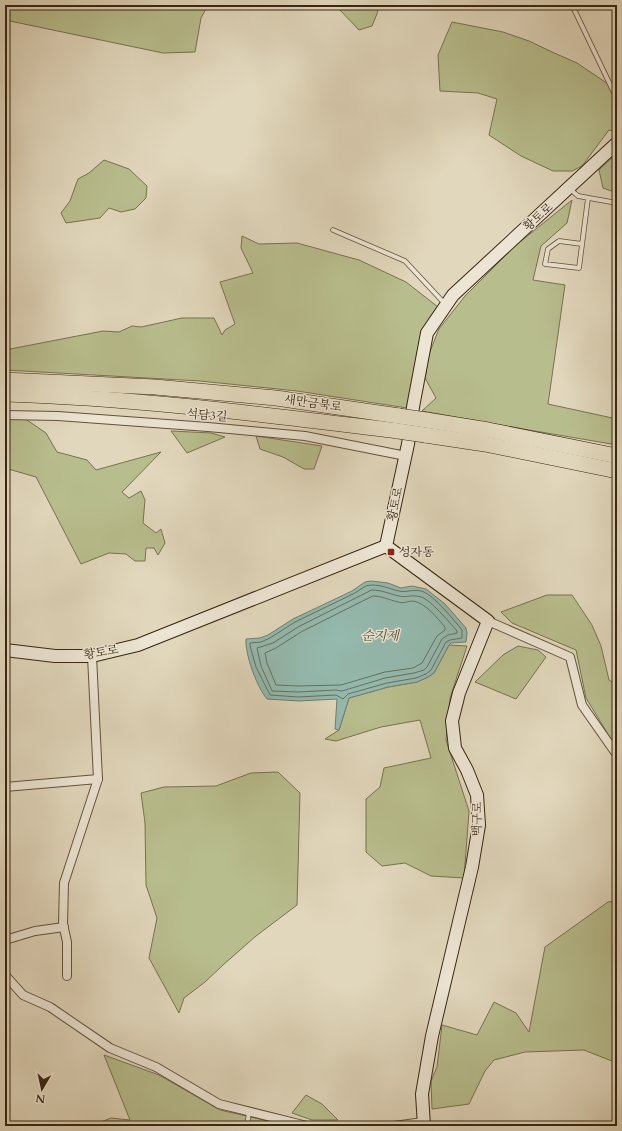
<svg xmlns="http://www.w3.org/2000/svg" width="622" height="1131" viewBox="0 0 622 1131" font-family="Cardo,'Noto Serif KR',serif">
<rect width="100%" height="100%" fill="#e1d7bc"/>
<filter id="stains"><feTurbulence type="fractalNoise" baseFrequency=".005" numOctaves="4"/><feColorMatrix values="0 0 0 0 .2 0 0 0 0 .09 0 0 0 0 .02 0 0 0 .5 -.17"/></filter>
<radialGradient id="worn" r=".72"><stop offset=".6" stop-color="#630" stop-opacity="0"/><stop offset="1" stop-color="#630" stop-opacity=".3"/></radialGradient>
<g fill="#b8bd8d" stroke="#78724f">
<path d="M5,5H208L201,18L195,52L163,53L5,20Z"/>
<path d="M317,5H379L377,14L372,26L359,30L338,8H321Z"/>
<path d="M452,22L503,32L529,41L552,52L577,63L617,90V132L609,130L582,166L572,171H553L521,156L489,135L497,99L478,93L440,91L438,55Z"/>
<path d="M617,153V193L603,188L599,170Z"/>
<path d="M104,160L129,169L147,186L146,198L135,209L121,212L109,208L100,218L66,223L61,213L70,201L78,179L89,173Z"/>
<path d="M572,200L567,223L541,246L533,280L565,285L548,404L617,419V445L535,431L422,411L436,398L425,378L429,354L439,329L465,296L515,246Z"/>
<path d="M242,236L259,244L297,243L359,260L406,282L438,307L420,338L412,391L407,408L297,391L200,381L5,370V350L103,331L119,332L132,326L141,327L182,318H214L222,335L225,330L235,324L220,282L253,273L241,248Z"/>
<path d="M5,418H24L46,433L57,452L87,460L96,470L161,452L122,492L129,498L141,491L145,500L143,523L156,533L161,529L165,543L158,555L154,548H146L145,561H135L126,554L109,553L81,564L36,477L5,468Z"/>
<path d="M171,431L211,433L225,437L187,453Z"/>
<path d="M256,436L322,446L314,469H304L283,457L260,449Z"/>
<path d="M547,595H572L592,625L601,646L609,680L617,685V749L586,698L576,650L512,623L501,612Z"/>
<path d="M449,645L467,646L450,698L446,740L469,811L464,878L431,876L405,863L382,866L366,852V799L380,787L384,768L431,758L420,720L381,727L336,741L325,739L339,730L349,698L388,687L417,682L428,677L434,673Z"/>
<path d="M518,646L538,650L546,657L516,699L475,682L503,655Z"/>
<path d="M278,772L300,793L297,905L256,936L223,965L205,982L184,998L179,1013L149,958L157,918L146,885L145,823L141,793L164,787L216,786L251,773Z"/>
<path d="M617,901V1063L584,1050L525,1052L494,1060L485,1071L469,1104L432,1109L431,1081L437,1067L442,1025L477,1035L494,1002L516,1013L529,1032L545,947L608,902Z"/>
<path d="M104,1055L159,1075L220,1110L274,1122V1126H91L111,1118L130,1120Z"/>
<path d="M306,1095L322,1104L338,1120H312L292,1113Z"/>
</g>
<path fill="#94baaf" stroke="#6f7f70" d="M371,581L388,583L401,588L412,586L426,589L445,604L466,628L467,633L466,642L451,643L449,645L434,673L428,677L417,682L388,687L349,698L339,730L335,729L337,699L299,701L267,699C257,687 245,655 246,639L260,638L268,635L293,619L352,591L365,582Z"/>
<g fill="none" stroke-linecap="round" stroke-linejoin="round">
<g stroke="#667060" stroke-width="1">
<path d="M372,585C382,585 390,589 399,591C407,593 415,588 424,592C435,597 454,620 462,630V638L450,640L446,642L431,670L426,674L416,678L387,683L348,694L343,699L336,695L298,697L270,695L256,667L250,646V643L261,642L270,638L295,622L353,594L366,586Z"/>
<path d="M372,590C382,590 390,594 399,596C406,598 412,594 421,597C431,600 449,622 457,631V633L448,635L442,639L427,667L424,670L414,673L385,678L342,691L336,690L298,692L272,691L261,666L257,648L273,643L298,627Z"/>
<path d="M373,596C382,596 389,600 398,602C403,604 408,601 413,601C426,603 437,618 445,627V630L437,636L422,663L413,668L385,672L341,685L298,686L276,685L267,663L265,653L276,648L301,632Z"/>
</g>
<g stroke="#62523c" stroke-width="5.5">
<g id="lane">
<path d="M572,5L617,99"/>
<path d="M569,188L578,196L617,203"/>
<path d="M333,230L405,261L446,305"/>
<path d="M582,244L559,241L548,249L545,264L579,268L588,198"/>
<path d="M247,1126L249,1112"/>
</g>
</g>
<g stroke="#62523c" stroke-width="10">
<g id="street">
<path d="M5,415L58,416L208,427L305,436L406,456"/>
<path d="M488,621L570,657L582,705L617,755"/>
<path d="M5,787L98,779"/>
<path d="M5,940L35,931L64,927"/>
<path d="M5,975L23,995L50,1007L110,1048L156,1067L219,1104L307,1126H312"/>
<path d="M67,976V942L63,924L64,883L98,779L92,656"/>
<path d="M394,1126L423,1122"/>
</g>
</g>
<g stroke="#372611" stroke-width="14">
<g id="secondary">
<path d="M386,546L488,621L459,693L452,721L455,748L467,770L477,795L479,825L472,867L432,1036L422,1094L424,1126"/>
<path d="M5,650L55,656H92L138,645L386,546L408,444L413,407L427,333L453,295L617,143"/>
</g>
</g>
<g stroke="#372611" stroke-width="16">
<g id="highway">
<path d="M5,380L155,387L276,398L399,416"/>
<path d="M5,394C136,398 267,415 398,431"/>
<path d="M426,420L488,430L617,456"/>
<path d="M425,435L485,444L617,471"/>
</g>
</g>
<use href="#lane" stroke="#ece5d3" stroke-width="4"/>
<use href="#street" stroke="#ece5d3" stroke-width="8"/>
<use href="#secondary" stroke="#ece5d3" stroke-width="12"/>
<use href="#highway" stroke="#e1d7bc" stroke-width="15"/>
<g stroke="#372611" stroke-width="16" stroke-linecap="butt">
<g id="highway-bridge">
<path d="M399,416L426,420"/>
<path d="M398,431L425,435"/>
</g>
</g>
<use href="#highway-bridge" stroke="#e1d7bc" stroke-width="15"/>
</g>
<rect fill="#8f2418" stroke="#ece5d3" stroke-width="1.5" x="387" y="548" width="8" height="8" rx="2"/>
<g text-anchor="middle" stroke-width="3" stroke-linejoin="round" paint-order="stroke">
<g font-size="12" fill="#372611" stroke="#ece5d3">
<text transform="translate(538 217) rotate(-42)" y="4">황토로</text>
<text transform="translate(313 403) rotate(8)" y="4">새만금북로</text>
<text transform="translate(207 415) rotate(5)" y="4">석담3길</text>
<text transform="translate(395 504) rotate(-78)" y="4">황토로</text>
<text transform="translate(101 652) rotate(-10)" y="4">황토로</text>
<text transform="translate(477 819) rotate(-89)" y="4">백구로</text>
</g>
<g font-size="12" fill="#372611" stroke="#ece5d3" text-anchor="start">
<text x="399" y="556">성자동</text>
</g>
<g font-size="13" font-style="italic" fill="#4e4b38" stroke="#ece5d3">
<text x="380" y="640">순지제</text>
</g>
</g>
<rect width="622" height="1131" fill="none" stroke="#e1d7bc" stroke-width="20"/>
<rect x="6" y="6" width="610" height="1119" fill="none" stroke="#372611" stroke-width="2"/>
<rect x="10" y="10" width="602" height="1111" fill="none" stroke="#372611"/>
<g transform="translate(42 1089) rotate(189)" stroke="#ece5d3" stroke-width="3" paint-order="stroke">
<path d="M0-3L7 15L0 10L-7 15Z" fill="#372611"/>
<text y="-6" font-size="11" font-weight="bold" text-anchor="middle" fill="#372611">N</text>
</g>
<rect width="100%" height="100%" filter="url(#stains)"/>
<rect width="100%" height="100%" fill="url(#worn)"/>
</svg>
